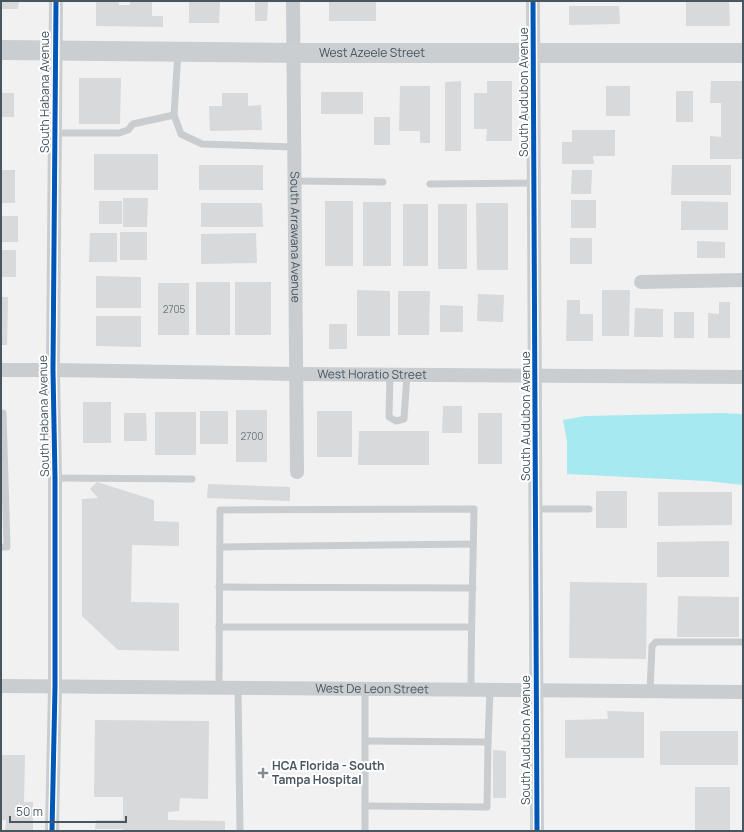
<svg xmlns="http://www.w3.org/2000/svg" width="744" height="832" viewBox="0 0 744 832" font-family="Manrope,sans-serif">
<rect width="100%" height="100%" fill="#f1f1f1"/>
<path fill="#a7e9f1" d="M721,413L743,414V485L706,481L567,474V441L563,420L585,416Z"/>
<g fill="#d7d9da">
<path d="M1,1H19L18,9H1Z"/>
<path d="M96,1H119V5H130V1H152V16H163V27L96,26Z"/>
<path d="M189,1H220L219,23H189Z"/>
<path d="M255,1H268L267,21H255Z"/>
<rect x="329" y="1" width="47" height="20"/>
<path d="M686,1H729L730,26H686Z"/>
<path d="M569,6H619L620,24L569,25Z"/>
<path d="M79,78H121L120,124H79Z"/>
<path d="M461,81V151H445V82Z"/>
<path d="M487,81H512V141H486L487,129H474V93H487Z"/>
<path d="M711,81H743L742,159H710V136L721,137V103H710Z"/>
<path d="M400,86H430V143H420V131H399Z"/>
<rect x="606" y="86" width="24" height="30"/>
<rect x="676" y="91" width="17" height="31"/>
<rect x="321" y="92" width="42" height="22"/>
<rect x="1" y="93" width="13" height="24"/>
<path d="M222,93H248V106L261,105L262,130L210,131L209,106H222Z"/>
<rect x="374" y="117" width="16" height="28"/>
<path d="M572,130H615V156H593L594,164H562V142H572Z"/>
<rect x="94" y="154" width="64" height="36"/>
<rect x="199" y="165" width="64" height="25"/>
<path d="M672,165H731V195H671Z"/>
<rect x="1" y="170" width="14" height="33"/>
<path d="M572,170H592L591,194H571Z"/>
<path d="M123,198H148L147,227H123Z"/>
<rect x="571" y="200" width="25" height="28"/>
<rect x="99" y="201" width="23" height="23"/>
<rect x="325" y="201" width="28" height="65"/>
<path d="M681,201L728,202V230H681Z"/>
<rect x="363" y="202" width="28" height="64"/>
<path d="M201,203H262L263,227H201Z"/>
<path d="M476,203H508V270H477Z"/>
<rect x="403" y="204" width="25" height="62"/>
<rect x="438" y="204" width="29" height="65"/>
<rect x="1" y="216" width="17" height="26"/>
<rect x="120" y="232" width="27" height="28"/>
<path d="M90,233H117V262H89Z"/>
<path d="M256,233L257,263L201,264V234Z"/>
<rect x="570" y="238" width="22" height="26"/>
<path d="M697,241L725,242V258H697Z"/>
<rect x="1" y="250" width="15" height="27"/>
<path d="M96,276L141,277V308H96Z"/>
<rect x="196" y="282" width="34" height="53"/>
<rect x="235" y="282" width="36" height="53"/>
<rect x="158" y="283" width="31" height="52"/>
<path d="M357,290L390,291V336H357Z"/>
<path d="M602,290H630L629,336H602Z"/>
<path d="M398,291H430L429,335H398Z"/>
<path d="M478,294L504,295L503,322L477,321Z"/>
<path d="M1,297H8L7,345H1Z"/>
<path d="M567,300H580V314H593V341H566Z"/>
<path d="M719,302H730V338H708V313L719,314Z"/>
<path d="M440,305L463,306V332H440Z"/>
<path d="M635,308L663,309V337H634Z"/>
<rect x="674" y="312" width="20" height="26"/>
<path d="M96,316H141V347L96,346Z"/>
<rect x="329" y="324" width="18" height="25"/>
<rect x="83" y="402" width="28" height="41"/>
<path d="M443,406H462V433H442Z"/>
<rect x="236" y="410" width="31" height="52"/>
<rect x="200" y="411" width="28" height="33"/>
<rect x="317" y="411" width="35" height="46"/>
<rect x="155" y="412" width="41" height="43"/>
<path d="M124,413H146L147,441H124Z"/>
<rect x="478" y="413" width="24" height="51"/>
<path d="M359,431H429V465H358Z"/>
<path d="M97,482L154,500V521L179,522V546L132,545L131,602L179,603V651L118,650L82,616V499L98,498L90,489Z"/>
<path d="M208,484L290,487V501L207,498Z"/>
<rect x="596" y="491" width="31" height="37"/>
<path d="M658,492H732V525L658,526Z"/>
<path d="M729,541V577H657V542Z"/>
<path d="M570,582L647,583L646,659L569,658Z"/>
<path d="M678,596L739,597V637H677Z"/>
<path d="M607,711L644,712V758H565V720L608,719Z"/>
<path d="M95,720L209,721L208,799L180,798L179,811L168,812V820L225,821V831L168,830V831H123V829H95L96,820H123V797H94Z"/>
<rect x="660" y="731" width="78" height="34"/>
<path d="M493,750L506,751V798H493Z"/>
<path d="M1,755H25L24,802H33V831H5L6,820H1Z"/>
<rect x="695" y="787" width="35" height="44"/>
</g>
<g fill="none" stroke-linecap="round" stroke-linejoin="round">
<g stroke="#cacdd0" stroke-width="7">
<path d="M178,52L174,115L181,134L202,144L294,147"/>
<path d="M55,133H119L128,130L133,124L174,115"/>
<path d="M295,181L383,182"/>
<path d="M430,184L534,183"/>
<path d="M390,375L389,417L396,421L404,419L407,375"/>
<path d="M1,413H3L7,547H1"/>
<path d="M55,478L192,479"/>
<path d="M536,509H589"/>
<path d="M220,547L473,544"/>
<path d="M219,587L473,588"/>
<path d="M219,627H471"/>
<path d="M219,688L220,510L474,509C473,570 471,630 471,690"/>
<path d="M238,689L240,831"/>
<path d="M650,691L652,646L656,642H743"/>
<path d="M365,741L488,742"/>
<path d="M365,806L487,807L488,742L490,690"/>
<path d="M365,831V689"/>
</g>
<g stroke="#cacdd0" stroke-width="14">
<path id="s1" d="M293,1L297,472"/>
<path d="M533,1L537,831"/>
<path d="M641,282L743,280"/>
<path id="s2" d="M1,370H53L296,374L743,377"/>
<path id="s3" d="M1,686L743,692"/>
<path d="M52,831L55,687V478L53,370L56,1"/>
</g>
<path stroke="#cbced1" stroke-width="20" id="s4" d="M1,50L293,53H743"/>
<g stroke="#fff" stroke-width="8">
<g id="cycleway">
<path d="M533,1L537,831"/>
<path d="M52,831L55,687V478L53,370L56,1"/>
</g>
</g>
<use href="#cycleway" stroke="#0057b8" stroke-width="5"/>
</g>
<path fill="#828c92" stroke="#fff" stroke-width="1.5" d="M261 767h4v4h4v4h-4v4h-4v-4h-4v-4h4z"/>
<g text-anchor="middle" stroke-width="4" stroke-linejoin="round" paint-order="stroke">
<g font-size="10" fill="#6c787f">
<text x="174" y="313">2705</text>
<text x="252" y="440">2700</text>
</g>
<g font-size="12" fill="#47565f" stroke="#fff">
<text dy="4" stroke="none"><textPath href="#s4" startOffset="371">West Azeele Street</textPath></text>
<text transform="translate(45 92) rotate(-90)" y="4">South Habana Avenue</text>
<text transform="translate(524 92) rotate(-90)" y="4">South Audubon Avenue</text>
<text dy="4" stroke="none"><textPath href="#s1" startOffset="236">South Arrawana Avenue</textPath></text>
<text dy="4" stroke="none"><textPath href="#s2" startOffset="371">West Horatio Street</textPath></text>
<text transform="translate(44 416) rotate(-91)" y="4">South Habana Avenue</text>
<text transform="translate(526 416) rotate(-90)" y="4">South Audubon Avenue</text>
<text dy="4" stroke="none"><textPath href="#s3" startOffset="371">West De Leon Street</textPath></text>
<text transform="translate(526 740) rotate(-90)" y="4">South Audubon Avenue</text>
</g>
<g font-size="12" font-weight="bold" fill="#47565f" stroke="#fff" text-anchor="start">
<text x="272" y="770">HCA Florida - South<tspan x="272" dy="14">Tampa Hospital</tspan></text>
</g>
</g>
<rect width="744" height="832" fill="none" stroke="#47565f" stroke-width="4"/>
<path d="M10 816v6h116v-6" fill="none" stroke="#47565f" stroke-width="2"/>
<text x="16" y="816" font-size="12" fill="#47565f" stroke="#ffffff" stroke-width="3" paint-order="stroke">50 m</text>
</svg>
